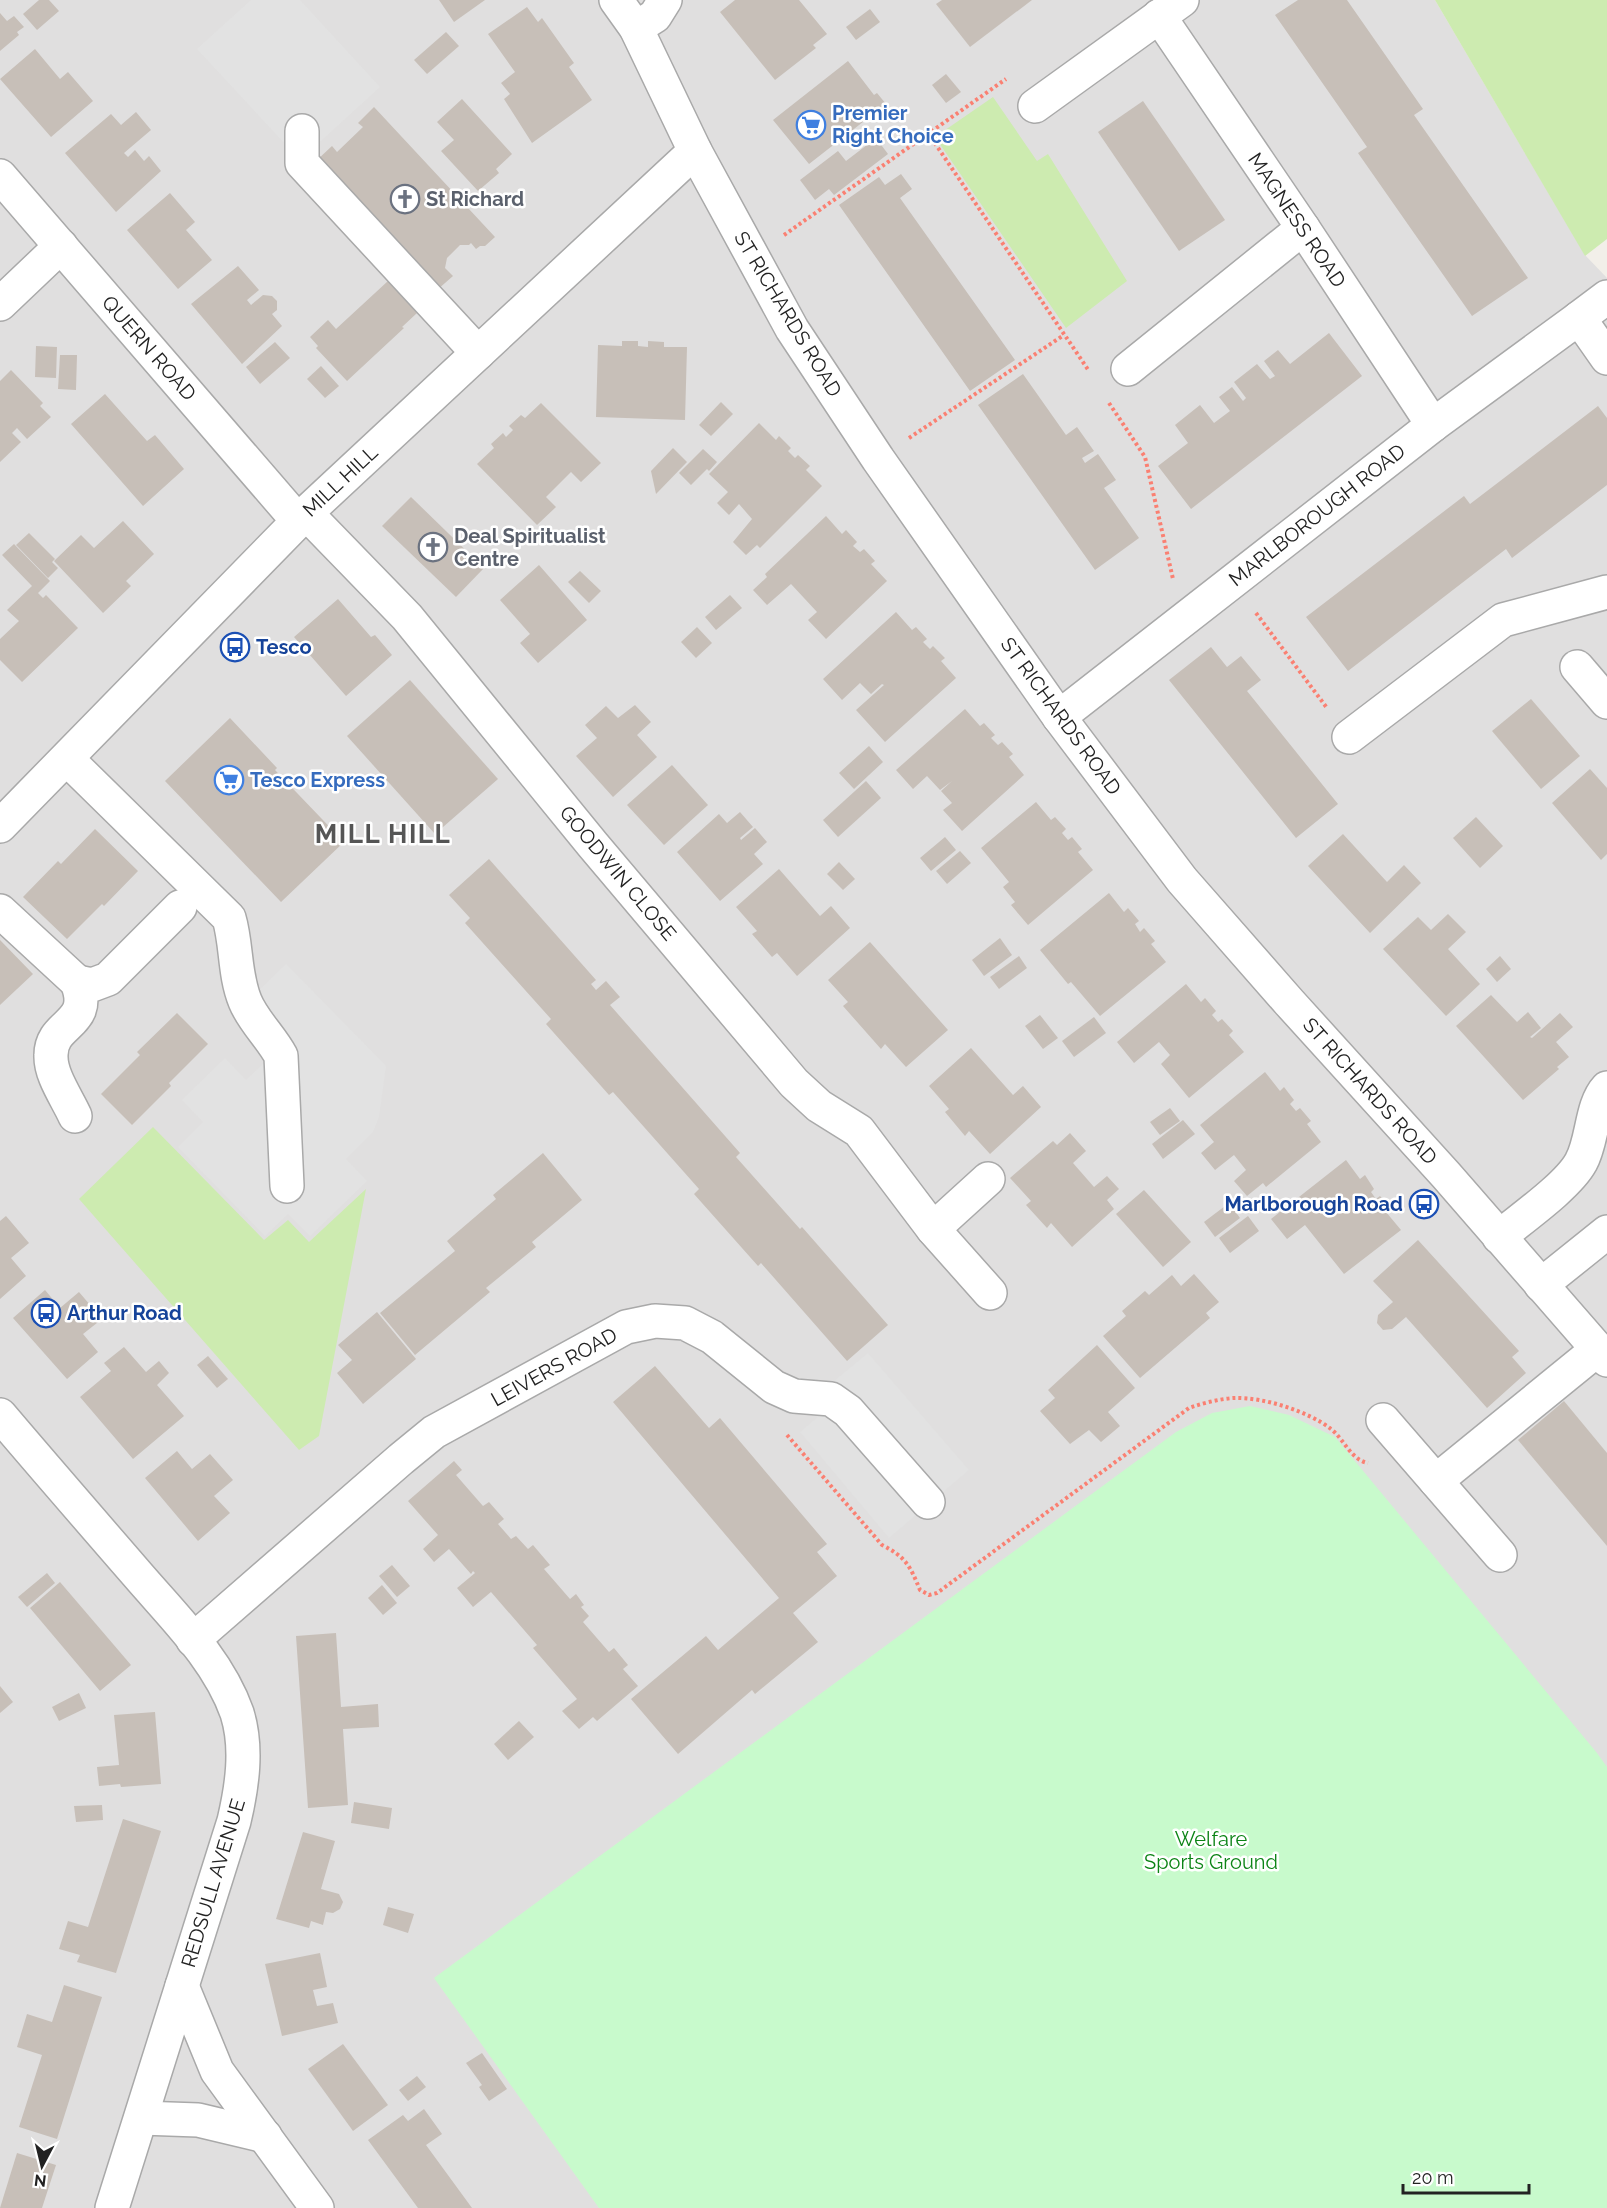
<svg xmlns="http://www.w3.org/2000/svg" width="1607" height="2208" viewBox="0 0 1607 2208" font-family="Raleway,sans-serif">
<rect width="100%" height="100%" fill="#f2efe9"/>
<path fill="#e0dfdf" d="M0,0H1435L1585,255L1607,278V2208H0Z"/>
<g fill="#cdebb0">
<path d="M1435,0H1607V239L1585,256Z"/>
<path d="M993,97L1037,161L1048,154L1127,281L1066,328L935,137Z"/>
<path d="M153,1127L264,1240L288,1220L309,1242L366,1189L319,1436L299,1450L79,1199Z"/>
</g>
<path fill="#c8facc" d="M1250,1406L1289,1415L1335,1437L1597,1753L1607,1767V2208H599L434,1978L1176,1432L1212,1413Z"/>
<g fill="#e2e2e2">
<path d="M251,0H300L380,87L300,160L197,49Z"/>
<path d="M286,964L386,1066L379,1117L373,1132L346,1159L367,1181L310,1236L288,1214L265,1236L178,1147L203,1122L182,1100L225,1058L246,1080L287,1041L248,1001Z"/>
<path d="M868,1353L969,1470L889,1538L800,1432L845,1394L834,1381Z"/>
</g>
<g fill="#c7bfb8">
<path d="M39,0H49L59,11L37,30L23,14Z"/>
<path d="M439,0H485L454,22Z"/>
<path d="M735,0H799L827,34L813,45L816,48L775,80L720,12Z"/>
<path d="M942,0H1032L970,47L936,4Z"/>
<path d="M1298,0H1347L1423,109L1414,115L1528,278L1472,316L1358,153L1367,147L1275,15Z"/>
<path d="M527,7L538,22L542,18L574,63L569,67L592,100L532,143L504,99L510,94L501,83L515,72L488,34Z"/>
<path d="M870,9L880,22L856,40L846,27Z"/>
<path d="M0,13L7,21L14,16L24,27L17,32L19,35L0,51Z"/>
<path d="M446,32L459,46L427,74L414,60Z"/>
<path d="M35,49L60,79L68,72L93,101L51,137L0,79Z"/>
<path d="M848,61L874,95L877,93L886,104L809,164L773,120Z"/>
<path d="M946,74L961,92L946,103L932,85Z"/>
<path d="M462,99L512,154L496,169L499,173L478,191L441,151L454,140L437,122Z"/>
<path d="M1143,101L1225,220L1179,251L1098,132Z"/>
<path d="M374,107L495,237L485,246H480L476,249L471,243L469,245H460L447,258L445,268L453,276L437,290L316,161L332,146L337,152L363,127L358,123Z"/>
<path d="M136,112L151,130L124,153L128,157L135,150L144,161L149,156L161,171L116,212L65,153L111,114L121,125Z"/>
<path d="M876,138L888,154L834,195L829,189L815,200L800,180L838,151L846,161Z"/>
<path d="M901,174L912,189L900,198L1015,360L970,391L839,205L879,177L885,185Z"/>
<path d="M170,193L195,222L186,230L212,260L178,289L127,230Z"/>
<path d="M238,266L259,290L247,300L251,305L263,295L272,296L277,301V310L272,314L282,326L242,364L191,304Z"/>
<path d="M388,281L417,313L402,327L404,328L347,381L316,348L318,346L310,337L328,320L336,329Z"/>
<path d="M1329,333L1362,376L1191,509L1158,466L1188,443L1175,425L1200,405L1214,423L1230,411L1219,397L1232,387L1243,401L1246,398L1234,382L1257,364L1270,379L1275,376L1264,361L1278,350L1290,364Z"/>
<path d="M622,341H638V346L648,347V341L664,342V347H687L685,420L596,417L598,345L622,346Z"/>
<path d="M275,342L290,358L260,384L246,367Z"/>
<path d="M36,346L57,347L56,378L35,377Z"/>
<path d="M60,355H77L76,390L58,389Z"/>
<path d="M321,366L339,386L325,398L307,379Z"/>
<path d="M11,370L43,403L40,406L51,417L27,439L17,428L12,433L21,442L0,462V381Z"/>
<path d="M1023,374L1066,435L1077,427L1094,451L1082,458L1085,463L1098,454L1116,480L1104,488L1139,538L1095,570L978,405Z"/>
<path d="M105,394L147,441L155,435L184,469L143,506L71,424Z"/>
<path d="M721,402L733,414L711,436L699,425Z"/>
<path d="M541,403L601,463L581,482L571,472L546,497L556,507L537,525L477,464L494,448L491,444L503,433L506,437L513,430L509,426L521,415L525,418Z"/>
<path d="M1598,406L1607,418V485L1512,558L1506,549L1348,671L1306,617L1464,496L1470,504Z"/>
<path d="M759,423L776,440L779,436L791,448L788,451L795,458L798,455L810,466L806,470L822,486L760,548L757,545L746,555L733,542L752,519L739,504L729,515L717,503L728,492L709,474Z"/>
<path d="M673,448L687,462L656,494L651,471Z"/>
<path d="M703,449L717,462L709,471L707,469L691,485L679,473Z"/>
<path d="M411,497L484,568L456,597L382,526Z"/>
<path d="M826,516L842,534L846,530L857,542L853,546L860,552L864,549L875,561L871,564L887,581L826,639L808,620L817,612L791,584L767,605L753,590L767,577L765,574Z"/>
<path d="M123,521L154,554L126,581L131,586L103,613L54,561L81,535L94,548Z"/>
<path d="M29,533L55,559L52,562L58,568L48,578L16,545Z"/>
<path d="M14,544L50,581L38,593L43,598L46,595L78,628L22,682L0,660V639L19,621L7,610L32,586L2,555Z"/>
<path d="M539,565L587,620L538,663L520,643L530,634L500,600Z"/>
<path d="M580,571L601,591L589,603L568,582Z"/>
<path d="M730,595L742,608L716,630L705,617Z"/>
<path d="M338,599L371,637L375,635L392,655L346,696L294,637Z"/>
<path d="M896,612L912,630L916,627L927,639L923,642L930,649L933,646L945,658L941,661L956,678L885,742L856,710L884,685L882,684L871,694L860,683L842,700L823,679Z"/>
<path d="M697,627L712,643L696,658L681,642Z"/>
<path d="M1211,647L1227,667L1241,656L1261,680L1247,691L1338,804L1296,838L1169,680Z"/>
<path d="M410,680L498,779L435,834L347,736Z"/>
<path d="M1531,699L1580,756L1541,789L1492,731Z"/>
<path d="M635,705L651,722L637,735L657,757L613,797L576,756L597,738L585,725L606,706L618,718Z"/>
<path d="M965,709L980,726L984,723L995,735L991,738L998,745L1002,742L1013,754L1009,757L1024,775L962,831L943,810L952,803L941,791L952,781L940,790L927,776L913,789L896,770Z"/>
<path d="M230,718L277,768L275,770L344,842L281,902L165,781Z"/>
<path d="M869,746L883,762L854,789L839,773Z"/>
<path d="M672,765L708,805L664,845L627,805Z"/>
<path d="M1590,769L1607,788V854L1601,860L1552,803Z"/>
<path d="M866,781L881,798L838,837L823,820Z"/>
<path d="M1036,802L1051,820L1055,817L1066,829L1062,833L1068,840L1072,837L1082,849L1078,852L1093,870L1028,925L1011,905L1015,902L1003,887L1009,882L981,848Z"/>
<path d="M740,812L753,827L740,838L741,840L755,828L767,842L754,854L763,864L720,901L677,852L719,814L727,823Z"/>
<path d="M1476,817L1503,846L1480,868L1453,838Z"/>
<path d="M95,829L138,871L104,906L102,904L67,939L23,897L58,861L61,864Z"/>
<path d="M1343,834L1387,882L1404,865L1421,883L1370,933L1308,866Z"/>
<path d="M945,837L956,850L931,871L920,858Z"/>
<path d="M960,851L971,863L947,884L936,871Z"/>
<path d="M489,859L596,980L591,984L596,990L606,981L620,997L610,1005L740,1153L736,1157L800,1229L802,1227L888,1325L847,1361L761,1263L758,1266L694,1194L699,1189L613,1092L609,1095L546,1024L551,1019L465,923L470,918L449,895Z"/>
<path d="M839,862L855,879L843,890L827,874Z"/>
<path d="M779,869L820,916L831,906L850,928L797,976L777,953L772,957L752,934L757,931L736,907Z"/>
<path d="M1109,893L1124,912L1128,908L1139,921L1135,924L1140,932L1144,928L1155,941L1151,944L1166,962L1100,1016L1071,982L1068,984L1040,950Z"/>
<path d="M1448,914L1466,932L1448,949L1480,984L1446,1016L1383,949L1418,917L1431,930Z"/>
<path d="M1000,938L1012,955L984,976L972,960Z"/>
<path d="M0,940L33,974L0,1005Z"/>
<path d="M870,942L948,1030L906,1067L885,1044L881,1049L843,1006L848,1002L828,980Z"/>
<path d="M1019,956L1027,968L999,989L990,977Z"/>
<path d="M1500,956L1511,969L1497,982L1486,969Z"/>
<path d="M1186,984L1201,1002L1205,998L1216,1011L1212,1015L1218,1022L1222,1019L1233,1031L1229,1035L1244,1052L1189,1098L1161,1064L1170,1055L1159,1042L1134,1063L1117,1042Z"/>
<path d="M1491,995L1517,1022L1528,1012L1541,1028L1530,1037L1532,1038L1560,1013L1573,1027L1556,1042L1569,1057L1557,1067L1559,1069L1523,1100L1456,1026Z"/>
<path d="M177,1013L208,1044L169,1083L171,1086L132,1125L101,1094L140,1055L137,1052Z"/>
<path d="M1040,1015L1058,1038L1043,1049L1025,1026Z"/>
<path d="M1094,1017L1106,1033L1074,1057L1062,1041Z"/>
<path d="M971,1048L1013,1095L1023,1086L1041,1107L990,1154L969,1131L965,1136L945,1112L949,1109L929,1086Z"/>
<path d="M1265,1072L1280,1091L1284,1087L1294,1100L1290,1104L1296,1111L1300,1108L1311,1121L1307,1124L1321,1142L1266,1187L1263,1183L1247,1196L1234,1181L1246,1170L1234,1155L1215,1170L1201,1153L1214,1142L1200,1125Z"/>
<path d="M1170,1108L1180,1121L1160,1135L1150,1122Z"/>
<path d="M1183,1120L1195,1134L1163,1159L1152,1144Z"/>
<path d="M1070,1133L1086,1151L1073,1163L1094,1187L1107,1176L1119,1189L1107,1200L1114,1209L1072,1247L1051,1223L1047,1228L1026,1205L1031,1201L1010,1178L1053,1141L1057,1145Z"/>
<path d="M543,1153L582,1200L532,1242L536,1247L486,1288L490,1292L415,1355L380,1313L455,1251L447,1241L496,1199L493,1195Z"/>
<path d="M1346,1160L1360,1179L1365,1175L1374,1189L1371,1192L1376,1199L1380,1196L1391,1209L1386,1212L1401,1230L1344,1274L1305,1225L1287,1239L1271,1219Z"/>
<path d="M1144,1190L1191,1242L1163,1267L1116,1214Z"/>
<path d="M1229,1203L1240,1218L1215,1237L1204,1222Z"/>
<path d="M6,1216L29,1243L11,1258L26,1276L0,1299V1221Z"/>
<path d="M1248,1216L1259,1231L1230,1253L1219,1238Z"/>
<path d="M1418,1240L1519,1351L1512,1357L1526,1373L1487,1408L1406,1317L1392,1329L1383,1330L1377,1323L1378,1315L1393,1302L1373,1281Z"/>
<path d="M1194,1274L1219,1302L1206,1313L1210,1318L1140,1378L1103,1336L1126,1316L1122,1311L1145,1291L1149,1295L1172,1275L1181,1286Z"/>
<path d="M45,1290L60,1308L79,1292L102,1319L83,1334L98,1352L67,1379L13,1318Z"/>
<path d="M377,1312L416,1359L363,1404L337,1373L352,1360L338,1345Z"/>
<path d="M1097,1345L1135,1388L1108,1412L1120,1426L1101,1442L1089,1430L1070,1444L1040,1411L1055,1398L1048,1390Z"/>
<path d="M124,1347L146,1372L159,1361L169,1373L157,1385L184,1416L133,1459L80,1397L111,1371L104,1363Z"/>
<path d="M208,1356L228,1379L217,1388L197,1365Z"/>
<path d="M655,1366L709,1428L720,1418L827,1544L817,1552L837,1576L793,1613L818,1642L755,1694L752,1690L678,1754L631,1699L706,1636L718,1650L779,1598L613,1402Z"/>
<path d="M1564,1401L1607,1453V1546L1518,1440Z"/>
<path d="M177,1451L192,1469L210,1454L233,1480L214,1496L230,1513L198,1541L145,1478Z"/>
<path d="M454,1461L462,1470L456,1475L469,1490L483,1506L489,1502L496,1510L504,1519L498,1524L511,1539L516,1536L528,1549L533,1545L550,1565L544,1569L570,1599L576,1594L584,1605L581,1607L589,1616L583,1622L609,1652L614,1648L628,1665L623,1669L638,1686L597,1721L593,1717L579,1729L562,1711L577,1699L533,1648L537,1645L491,1592L473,1607L457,1588L475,1573L473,1571L471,1574L449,1549L434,1562L423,1549L438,1535L408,1501Z"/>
<path d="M392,1565L410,1586L397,1597L379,1576Z"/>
<path d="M47,1573L55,1583L27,1607L18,1597Z"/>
<path d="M60,1582L131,1665L100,1691L30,1608Z"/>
<path d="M382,1585L397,1603L383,1615L368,1598Z"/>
<path d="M336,1633L341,1707L378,1704L379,1727L343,1729L348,1805L308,1808L296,1636Z"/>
<path d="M0,1686L13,1702L0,1713Z"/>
<path d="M79,1693L86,1708L59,1721L52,1707Z"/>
<path d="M155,1712L161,1784L121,1787L120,1784L99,1786L97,1767L119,1765L114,1715Z"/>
<path d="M519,1721L534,1737L508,1760L494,1744Z"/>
<path d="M354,1802L392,1808L389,1829L351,1823Z"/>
<path d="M102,1805L103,1820L76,1822L74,1806Z"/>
<path d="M123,1819L161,1831L116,1973L77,1962L80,1955L59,1949L68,1921L88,1927Z"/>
<path d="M303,1832L335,1841L321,1889L339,1894L343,1902L340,1909L333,1913L326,1912L323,1925L311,1921L309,1928L276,1919Z"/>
<path d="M388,1907L414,1914L408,1933L383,1925Z"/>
<path d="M320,1953L327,1987L313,1990L317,2006L333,2003L338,2023L282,2036L265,1964Z"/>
<path d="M64,1985L102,1997L57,2139L19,2127L42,2055L17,2047L27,2014L52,2022Z"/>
<path d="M343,2044L388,2105L353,2131L308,2069Z"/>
<path d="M482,2053L507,2089L489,2101L479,2087L482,2085L466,2063Z"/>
<path d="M417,2076L426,2087L408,2101L399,2090Z"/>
<path d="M424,2109L442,2134L426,2145L472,2208H418L368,2140L403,2115L408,2121Z"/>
<path d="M17,2153L56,2165L42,2208H0Z"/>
</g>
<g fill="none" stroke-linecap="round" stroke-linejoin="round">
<g stroke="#a9a9a9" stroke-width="36">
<g id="minor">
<path d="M616,0L636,28L695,151L792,329L878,459L1059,717L1182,880L1289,1002L1446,1175L1607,1360"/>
<path d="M1159,16L1303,228L1433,425"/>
<path d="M636,28L655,16L665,0"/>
<path d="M1035,106L1182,0"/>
<path d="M302,131V163L478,353"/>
<path d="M0,176L298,521"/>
<path d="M0,304L61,246"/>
<path d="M1579,318L1607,297"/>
<path d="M1128,369L1303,228"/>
<path d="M306,513L407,617L593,845L794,1083L819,1106L859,1131L933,1229L990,1293"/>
<path d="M1577,667L1607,702"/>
<path d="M1059,717L1433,425L1579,318L1607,358"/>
<path d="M1349,737L1503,620L1607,592"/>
<path d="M67,759L229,918C237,945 234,974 245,1001C253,1021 271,1037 281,1056L287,1186"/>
<path d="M0,826L306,513L695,151"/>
<path d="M0,911L77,982"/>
<path d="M75,1116C67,1098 50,1075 51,1055C51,1021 94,1026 77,982L92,985L108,979L180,907"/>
<path d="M933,1229L988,1179"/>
<path d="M1499,1237C1522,1218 1568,1186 1581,1162C1593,1141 1591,1105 1607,1088"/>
<path d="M1541,1285L1607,1232"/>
<path d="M0,1415C45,1468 91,1521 137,1574C173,1616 218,1659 237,1713C248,1748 242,1787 234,1821L112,2208"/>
<path d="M1383,1420L1500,1555"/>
<path d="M1436,1481L1598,1349"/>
<path d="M193,1640L401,1459L434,1432L626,1327L655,1321L685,1323L712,1337L774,1387L794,1396L831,1399L848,1411L928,1502"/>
<path d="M182,1986L217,2071L317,2208"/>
<path d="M141,2118L198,2120L265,2136"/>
</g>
</g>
<g stroke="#fa8072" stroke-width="4" stroke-dasharray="3 3" stroke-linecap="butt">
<path d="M928,133L1089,371"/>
<path d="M784,235L1006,79"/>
<path d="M1109,403L1145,457L1173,579"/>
<path d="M909,438L1064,335"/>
<path d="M1256,613L1327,708"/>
<path d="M787,1435L882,1545C906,1557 910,1566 920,1590L929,1595L937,1593L1189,1408C1203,1403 1219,1399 1234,1398C1263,1397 1308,1411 1331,1429C1344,1439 1351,1460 1368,1463"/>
</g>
<use href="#minor" stroke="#fff" stroke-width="33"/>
</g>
<defs>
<g id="supermarket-ring" transform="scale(1.5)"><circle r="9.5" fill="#fff" stroke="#3f7fe0" stroke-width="1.5"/><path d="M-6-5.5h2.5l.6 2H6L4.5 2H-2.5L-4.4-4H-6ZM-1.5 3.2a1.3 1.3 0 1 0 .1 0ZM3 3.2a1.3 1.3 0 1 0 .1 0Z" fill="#3f7fe0"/></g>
<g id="church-ring" transform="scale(1.5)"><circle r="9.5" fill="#fff" stroke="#6b7280" stroke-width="1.5"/><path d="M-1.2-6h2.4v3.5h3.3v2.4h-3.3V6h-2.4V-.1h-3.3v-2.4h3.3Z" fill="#6b7280"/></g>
<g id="bus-ring" transform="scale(1.5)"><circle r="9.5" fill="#fff" stroke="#1a4fb4" stroke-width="1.5"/><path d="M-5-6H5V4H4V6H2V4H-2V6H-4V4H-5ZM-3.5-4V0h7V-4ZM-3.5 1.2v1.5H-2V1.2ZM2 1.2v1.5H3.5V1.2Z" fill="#1a4fb4"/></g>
</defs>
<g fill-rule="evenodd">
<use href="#supermarket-ring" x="811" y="125"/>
<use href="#church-ring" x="405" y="199"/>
<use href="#church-ring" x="433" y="547"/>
<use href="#bus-ring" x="235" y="647"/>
<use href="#supermarket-ring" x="229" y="780"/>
<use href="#bus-ring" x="1424" y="1204"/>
<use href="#bus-ring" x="46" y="1313"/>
</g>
<g text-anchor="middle" stroke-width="5" stroke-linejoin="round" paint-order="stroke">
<g font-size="20" font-weight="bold" fill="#366cbe" stroke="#fff" text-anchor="start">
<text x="832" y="120">Premier<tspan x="832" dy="23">Right Choice</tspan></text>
<text x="250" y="787">Tesco Express</text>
</g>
<g font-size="20" font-weight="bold" fill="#5b616d" stroke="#fff" text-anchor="start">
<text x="426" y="206">St Richard</text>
<text x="454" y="543">Deal Spiritualist<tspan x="454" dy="23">Centre</tspan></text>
</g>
<g font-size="20" fill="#222" stroke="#fff">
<text transform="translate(1297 220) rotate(56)" y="7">MAGNESS ROAD</text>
<text transform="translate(788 314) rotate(59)" y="7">ST RICHARDS ROAD</text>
<text transform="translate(149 348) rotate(49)" y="7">QUERN ROAD</text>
<text transform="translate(340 481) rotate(-43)" y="7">MILL HILL</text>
<text transform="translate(1317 515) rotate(-38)" y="7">MARLBOROUGH ROAD</text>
<text transform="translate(1061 716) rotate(54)" y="7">ST RICHARDS ROAD</text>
<text transform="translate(618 873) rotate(50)" y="7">GOODWIN CLOSE</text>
<text transform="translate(1370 1091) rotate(48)" y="7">ST RICHARDS ROAD</text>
<text transform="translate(554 1367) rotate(-29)" y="7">LEIVERS ROAD</text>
<text transform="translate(213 1883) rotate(-73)" y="7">REDSULL AVENUE</text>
</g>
<g font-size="20" font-weight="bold" fill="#164399" stroke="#fff" text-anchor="start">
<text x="256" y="654">Tesco</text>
<text x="1403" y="1211" text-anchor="end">Marlborough Road</text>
<text x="67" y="1320">Arthur Road</text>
</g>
<g font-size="20" fill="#0c8416" stroke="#fff">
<text x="1211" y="1846">Welfare<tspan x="1211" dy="23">Sports Ground</tspan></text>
</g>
<g font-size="26" font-weight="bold" letter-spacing="1.5" fill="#555" stroke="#fff">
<text x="383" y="843">MILL HILL</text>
</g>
</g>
<g transform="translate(42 2166) rotate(187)" stroke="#ffffff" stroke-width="4.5" paint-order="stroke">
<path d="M0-4.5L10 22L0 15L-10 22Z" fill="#222222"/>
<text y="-9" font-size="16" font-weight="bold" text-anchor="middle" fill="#222222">N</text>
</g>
<path d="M1403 2184v9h126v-9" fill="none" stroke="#222222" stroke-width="3"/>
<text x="1412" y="2184" font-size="18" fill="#222222" stroke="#ffffff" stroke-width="4.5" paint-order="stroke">20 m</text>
</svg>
